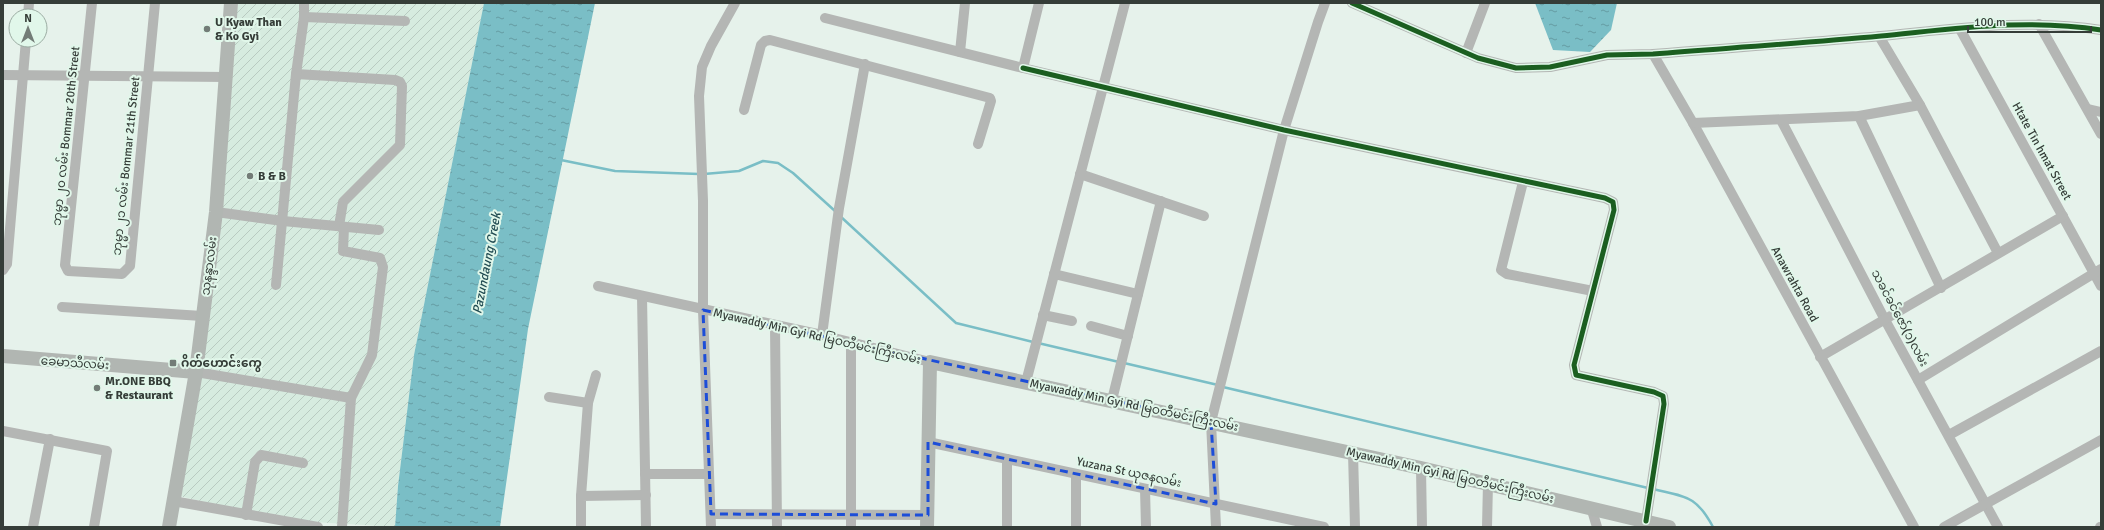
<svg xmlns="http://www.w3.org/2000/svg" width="2104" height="530" viewBox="0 0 2104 530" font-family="Signika,'Noto Sans Myanmar',sans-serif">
<defs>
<pattern id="industrial-furrows" width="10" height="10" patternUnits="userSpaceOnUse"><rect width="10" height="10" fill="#d6ebdf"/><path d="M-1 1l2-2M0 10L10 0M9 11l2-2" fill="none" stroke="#b8cac0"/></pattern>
<pattern id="water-ripples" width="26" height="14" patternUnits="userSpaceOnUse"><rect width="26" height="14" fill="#7abec6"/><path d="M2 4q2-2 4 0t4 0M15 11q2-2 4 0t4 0" fill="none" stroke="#659ca2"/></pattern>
</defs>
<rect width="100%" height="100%" fill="#e6f2eb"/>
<path fill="url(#industrial-furrows)" d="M238,3H484L414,355L398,486L395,527L282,520L175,495L199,364Z"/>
<g fill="url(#water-ripples)">
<path d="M484,3H595L528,329L500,527H395L398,486L414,355Z"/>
<path d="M1535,3H1617L1611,30L1590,52L1553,50Z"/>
</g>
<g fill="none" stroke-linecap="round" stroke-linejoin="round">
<g stroke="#7abec6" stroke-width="2.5">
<path d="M561,160L615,171L699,174"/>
<path d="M704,174L739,171L763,161L778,163L793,173L835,211"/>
<path d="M840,216L956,323L1033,342"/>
<path d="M1038,343L1119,362"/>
<path d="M1124,363L1218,385"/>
<path d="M1223,387L1648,488"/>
<path d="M1653,489C1686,497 1696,495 1713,527"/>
</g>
<g stroke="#b4b6b4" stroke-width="10">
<path d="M92,3L65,265L68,271L122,274L130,266L155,3"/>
<path d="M1352,3L1478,58L1516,68L1550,67L1607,55L1653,54C1729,48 1805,43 1881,36C1954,29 2028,18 2101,30"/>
<path d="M28,16L29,3"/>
<path d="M304,17L405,21"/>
<path d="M825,18L1023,68L1039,3"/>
<path d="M2039,24L2101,134"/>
<path d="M1960,29L2101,286"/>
<path d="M1879,36L1920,105L1998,253"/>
<path d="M960,52L965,3"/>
<path d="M1466,53L1485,3"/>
<path d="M1653,54L1693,123L1914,527"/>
<path d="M1023,68L1284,130L1605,198L1613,202L1614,210L1574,365L1576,375L1654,392L1663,396L1664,404L1646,521"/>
<path d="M296,74L395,80L400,82L402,86L400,145L343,202L339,226"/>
<path d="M3,75L227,77"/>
<path d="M2088,109L2101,112"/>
<path d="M744,110L761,45L765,41L770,40L990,98L991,101L978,144"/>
<path d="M1859,116L1941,288"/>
<path d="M1781,120L1884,318L1998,527"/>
<path d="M1693,123L1859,116L1920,105"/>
<path d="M1080,174L1204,216"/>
<path d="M1523,182L1501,270L1507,274L1593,291"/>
<path d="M216,212L283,221L379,230"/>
<path d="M3,270L7,264L26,40"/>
<path d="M1054,274L1138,294"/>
<path d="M276,285L296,74L304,17V3"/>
<path d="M598,286L822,335L930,362"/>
<path d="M642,296L646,527"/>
<path d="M62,307L202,316"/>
<path d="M1043,315L1072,321"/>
<path d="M775,325L777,527"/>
<path d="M1091,326L1128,336"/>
<path d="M822,335L839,208L865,64"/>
<path d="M851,342V527"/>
<path d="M1820,357L2063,216"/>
<path d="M196,372L351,398"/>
<path d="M1918,380L2101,269"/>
<path d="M1026,382L1125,3"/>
<path d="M549,397L588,403"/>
<path d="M1112,400L1161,201"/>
<path d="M3,431L107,451L94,527"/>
<path d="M1949,435L2101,351"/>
<path d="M928,442L1324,527"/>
<path d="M1353,453L1355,527"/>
<path d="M1007,459V527"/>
<path d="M1421,468L1422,527"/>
<path d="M645,474H709"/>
<path d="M1145,489L1146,527"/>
<path d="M581,496L588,403L596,375"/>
<path d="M173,501L318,527"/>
<path d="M1591,507L1597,527"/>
<path d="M711,514L928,515"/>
<path d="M246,515L255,462L261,455L303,463"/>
<path d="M33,527L50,439"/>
<path d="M342,527L351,398L372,355L383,267L380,258L343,251L344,227"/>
<path d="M581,527V496L646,495"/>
<path d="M711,527L703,310V201L699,96L702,67L711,46L735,3"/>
<path d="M1076,527V474"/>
<path d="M1216,527L1211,422L1284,130L1318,22L1325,3"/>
<path d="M1487,527L1488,483"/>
<path d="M1944,527L2101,440"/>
<path d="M2100,527H2101"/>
</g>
<g stroke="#b1b6b2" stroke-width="14">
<path d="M3,356L196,372"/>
<path d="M169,527L196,372L216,212L231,3"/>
<path d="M927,527L930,362L1421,468L1669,527"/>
</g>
<g stroke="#e1f7ea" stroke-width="8">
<g id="cycleway">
<path d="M1352,3L1478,58L1516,68L1550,67L1607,55L1653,54C1729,48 1805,43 1881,36C1954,29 2028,18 2101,30"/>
<path d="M1023,68L1284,130L1605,198L1613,202L1614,210L1574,365L1576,375L1654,392L1663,396L1664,404L1646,521"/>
</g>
</g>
<use href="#cycleway" stroke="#1b5e20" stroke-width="5"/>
</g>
<path fill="none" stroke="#1d4ed8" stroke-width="3" stroke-dasharray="8 5" stroke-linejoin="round" d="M703,310L1211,422L1216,504L928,442V515L711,514Z"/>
<g fill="#737c77" stroke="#e1f7ea" stroke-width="1.5">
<circle cx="207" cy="29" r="4"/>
<circle cx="250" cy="176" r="4"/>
<rect x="169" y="359" width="8" height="8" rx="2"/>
<circle cx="97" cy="388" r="4"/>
</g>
<g text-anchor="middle" stroke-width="4" stroke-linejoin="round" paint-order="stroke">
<g font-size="12" font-weight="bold" fill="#353d38" stroke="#e1f7ea" text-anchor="start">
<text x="215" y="26">U Kyaw Than<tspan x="215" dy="14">&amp; Ko Gyi</tspan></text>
<text x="258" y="180">B &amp; B</text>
<text x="181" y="367">ဂိတ်ဟောင်းကွေ</text>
<text x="105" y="385">Mr.ONE BBQ<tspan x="105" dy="14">&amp; Restaurant</tspan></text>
</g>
<g font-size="12" fill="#353d38" stroke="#e1f7ea">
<text transform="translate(66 136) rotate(-84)" y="4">ဘုမ္မာ ၂၀ လမ်း Bommar 20th Street</text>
<text transform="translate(2042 151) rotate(61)" y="4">Htate Tin hmat Street</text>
<text transform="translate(126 166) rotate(-84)" y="4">ဘုမ္မာ ၂၁ လမ်း Bommar 21th Street</text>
<text transform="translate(209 266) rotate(-83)" y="4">သုနန္ဒာလမ်း</text>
<text transform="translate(1795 284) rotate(61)" y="4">Anawrahta Road</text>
<text transform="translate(1900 318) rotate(62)" y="4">သခင်ခင်ဇော်(၁)လမ်း</text>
<text transform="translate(817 336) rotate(13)" y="4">Myawaddy Min Gyi Rd မြဝတီမင်းကြီးလမ်း</text>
<text transform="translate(75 363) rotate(4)" y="4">ခေမာသီလမ်း</text>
<text transform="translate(1134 405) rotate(12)" y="4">Myawaddy Min Gyi Rd မြဝတီမင်းကြီးလမ်း</text>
<text transform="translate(1129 472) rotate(12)" y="4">Yuzana St ယုဇနလမ်း</text>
<text transform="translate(1450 475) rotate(13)" y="4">Myawaddy Min Gyi Rd မြဝတီမင်းကြီးလမ်း</text>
</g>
<g font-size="13" font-style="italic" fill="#224c53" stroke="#e1f7ea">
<text transform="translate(486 263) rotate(-79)" y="5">Pazundaung Creek</text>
</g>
</g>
<rect width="2104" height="530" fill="none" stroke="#353d38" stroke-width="8"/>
<g transform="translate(28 28)"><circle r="19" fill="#e1f7ea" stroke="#9cada3"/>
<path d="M0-3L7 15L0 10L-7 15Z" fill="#737c77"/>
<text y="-6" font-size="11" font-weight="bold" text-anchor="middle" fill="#353d38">N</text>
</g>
<path d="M1968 26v6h123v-6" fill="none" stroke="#353d38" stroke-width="2"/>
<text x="1974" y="26" font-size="12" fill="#353d38" stroke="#e1f7ea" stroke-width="3" paint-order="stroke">100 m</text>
</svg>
